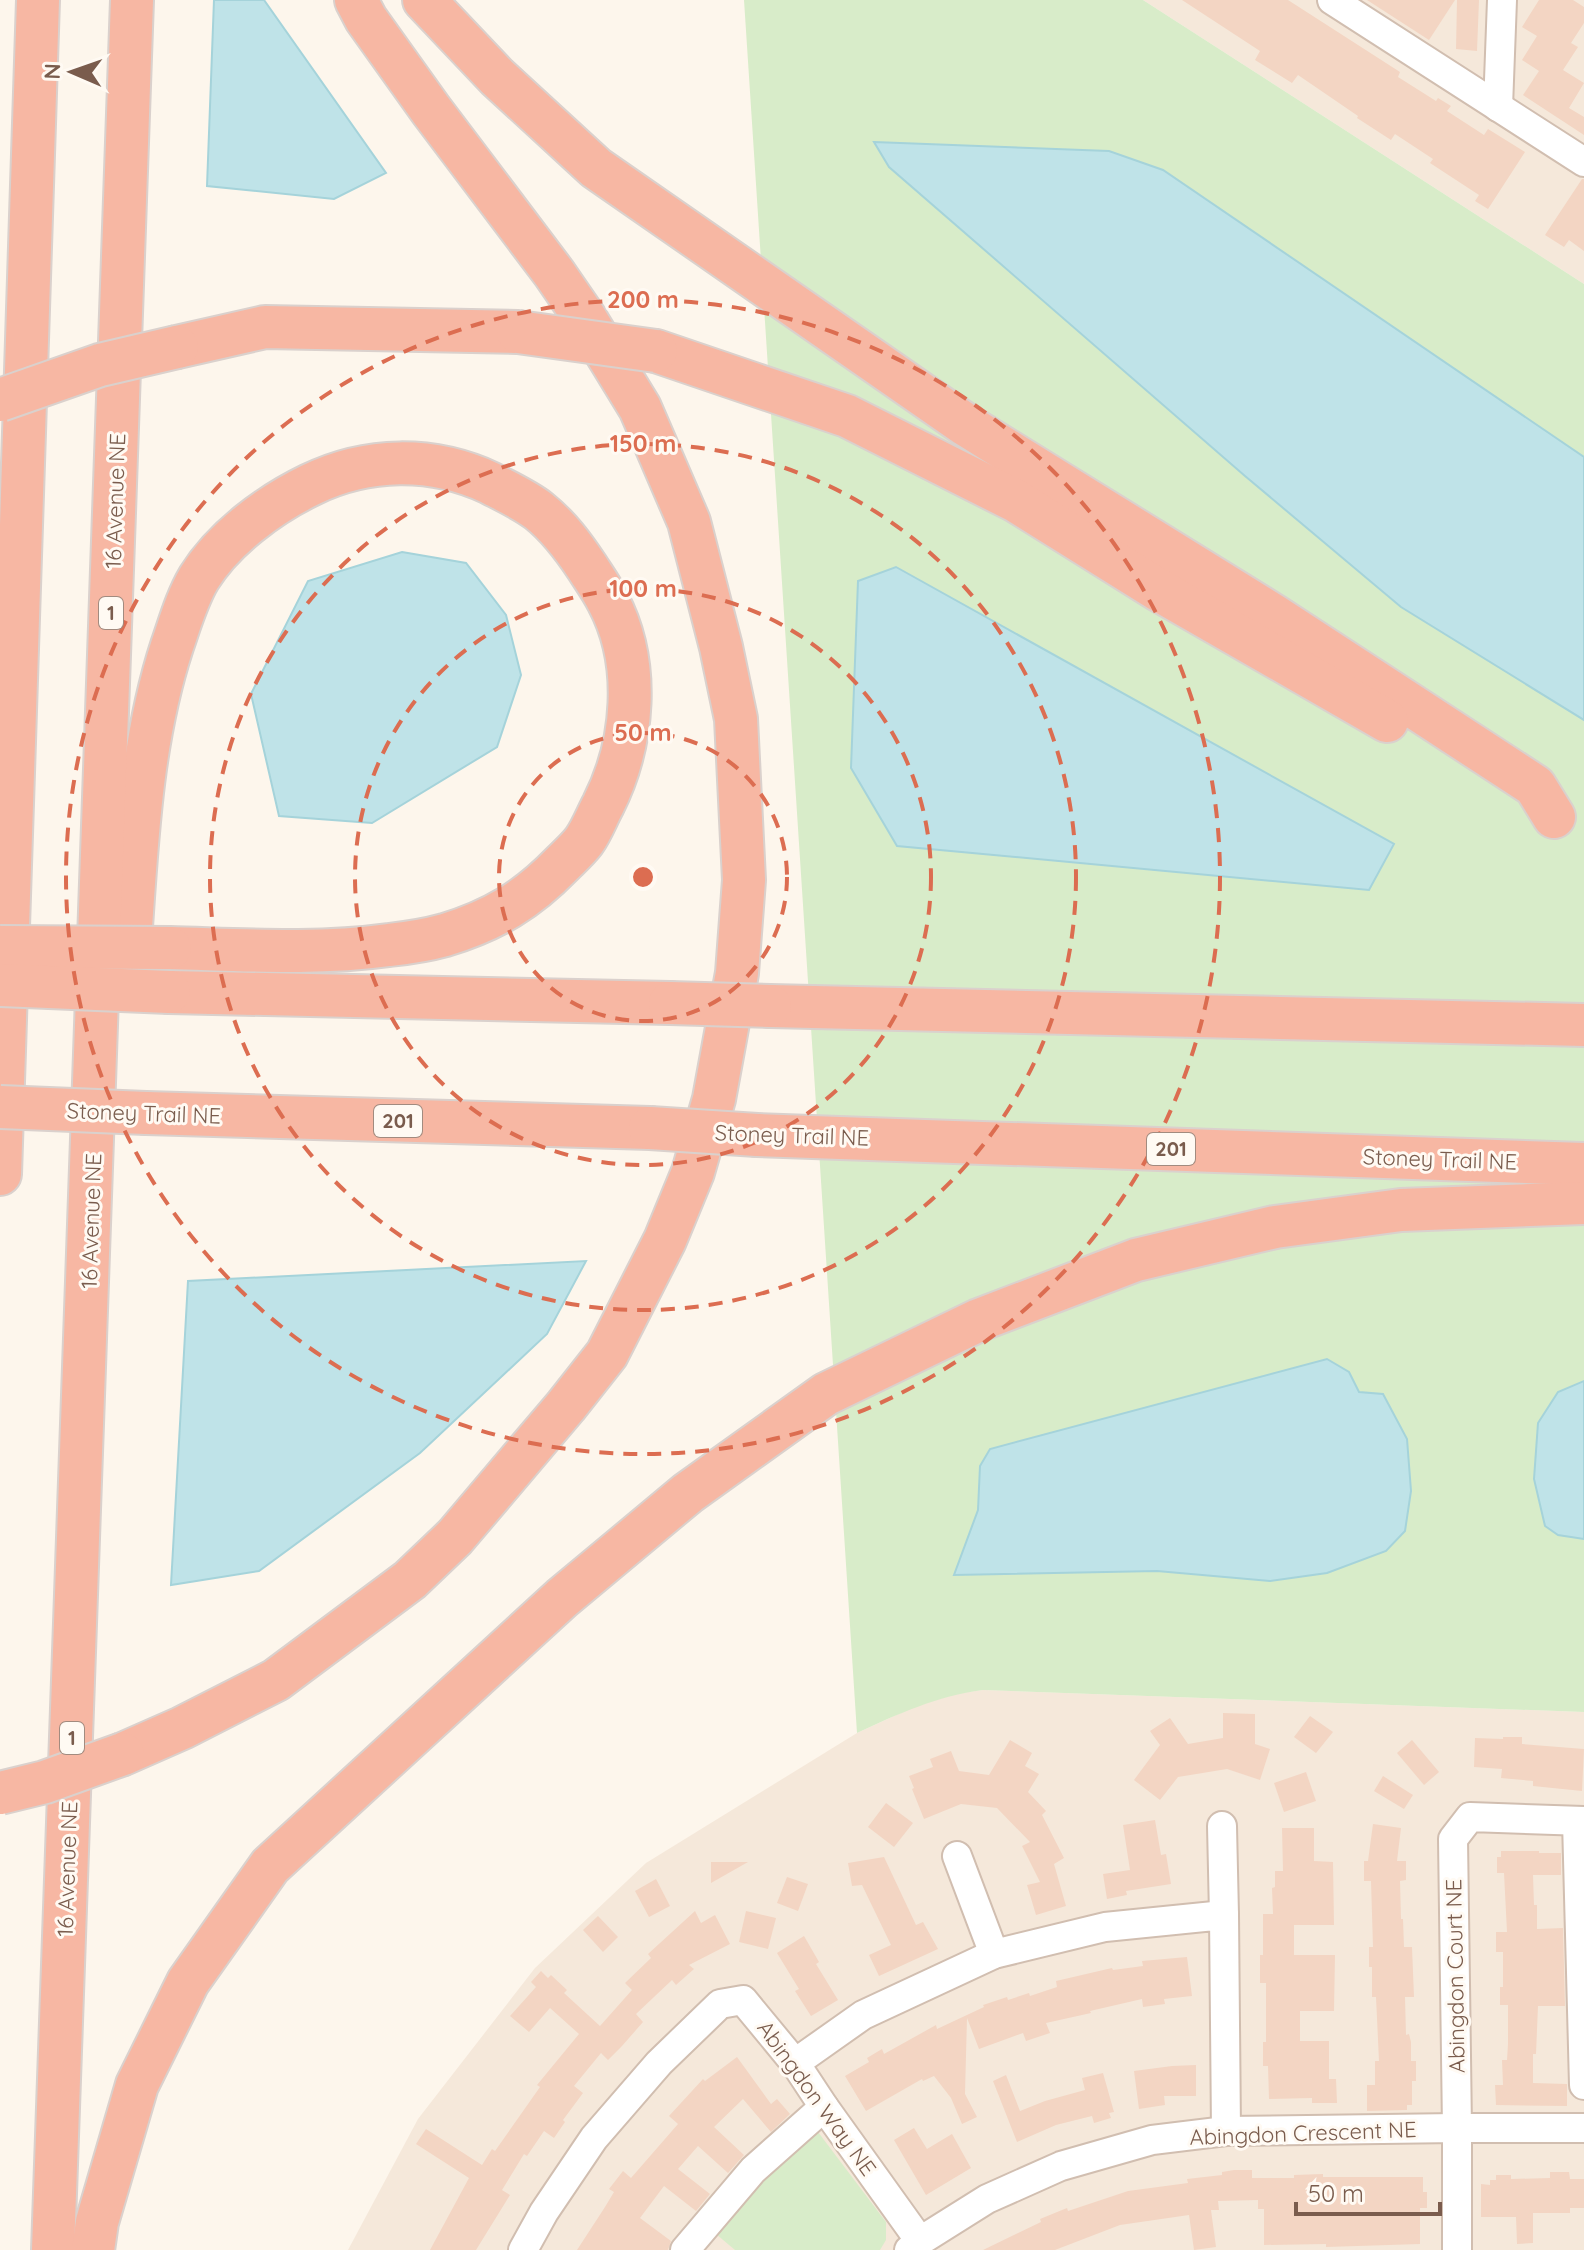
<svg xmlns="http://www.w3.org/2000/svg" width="1584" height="2250" viewBox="0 0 1584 2250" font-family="Quicksand,sans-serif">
<rect width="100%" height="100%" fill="#fdf6ec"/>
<g fill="#f5e8da">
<path d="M1143,0H1584V284Z"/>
<path d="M983,1690L1584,1712V2250H348L418,2119L535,1968L646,1863L857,1733L918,1705L960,1693Z"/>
</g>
<g fill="#d8ecc9">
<path d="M744,0H1143L1584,284V1712L983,1690C937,1696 898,1714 857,1733Z"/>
<path d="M815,2128L886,2222V2240L880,2250H735L716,2234L754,2185Z"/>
</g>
<g fill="#bfe3e8" stroke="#a5d3da" stroke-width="2">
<path d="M214,0H264L386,173L334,199L207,186Z"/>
<path d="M874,142L1109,151L1163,170L1584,457V720L1401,607L1245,476L889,167Z"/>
<path d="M402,552L466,563L506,615L521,675L497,747L372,823L279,816L251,694L308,581Z"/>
<path d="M896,567L1394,844L1369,890L897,846L851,768L858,581Z"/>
<path d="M586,1261L547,1334L420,1453L259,1571L171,1585L188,1281Z"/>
<path d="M1327,1359L1349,1372L1359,1392L1383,1394L1407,1439L1411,1491L1405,1531L1386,1551L1327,1573L1270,1581L1157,1571L954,1575L978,1510L980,1466L990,1449Z"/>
<path d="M1584,1381V1539L1558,1535L1545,1526L1534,1479L1538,1423L1558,1392Z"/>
</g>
<g fill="#f3d5c3">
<path d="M1182,0H1288L1400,72L1398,77L1436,101L1438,98L1451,106L1447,111L1484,135L1488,129L1525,152L1488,209L1475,201L1479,195L1430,163L1433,159L1395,134L1391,140L1357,118L1358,116L1298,75L1292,83L1268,68L1255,60L1260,51Z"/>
<path d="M1367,0H1455L1429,40Z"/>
<path d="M1457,0H1479L1477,51L1456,49Z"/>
<path d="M1539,0H1573L1584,7V23L1571,43L1578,47L1563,70L1584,83L1569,108L1584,117V135L1523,95L1539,71L1522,60L1537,36L1522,27Z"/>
<path d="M1582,179H1584V251L1569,240L1564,247L1545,235Z"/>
<path d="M1223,1713L1255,1714V1744L1270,1749L1260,1780L1227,1769L1178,1777L1160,1800L1134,1780L1160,1745L1150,1731L1170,1718L1188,1744L1223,1738Z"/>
<path d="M1310,1716L1333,1732L1316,1753L1294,1737Z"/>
<path d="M1503,1737H1522V1744L1584,1749L1582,1791L1533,1786V1781L1501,1778L1502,1769L1474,1767L1475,1738L1503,1739Z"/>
<path d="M1010,1740L1032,1753L1025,1766L1039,1774L1028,1792L1046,1811L1042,1815L1064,1858L1054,1864L1066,1906L1036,1915L1027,1885L1040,1882L1022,1846L1030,1842L997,1808L961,1804L924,1819L912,1789L914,1788L909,1776L933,1767L930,1759L951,1751L959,1771L989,1775Z"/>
<path d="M1412,1740L1439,1772L1424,1785L1397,1753Z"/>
<path d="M1306,1772L1316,1801L1284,1812L1274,1783Z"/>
<path d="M1383,1776L1413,1795L1404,1809L1374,1791Z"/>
<path d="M886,1803L913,1823L894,1847L868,1827Z"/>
<path d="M1155,1820L1161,1855L1166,1854L1171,1884L1126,1891L1127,1895L1107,1899L1103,1874L1130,1870L1123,1825Z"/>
<path d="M1373,1824L1401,1828L1397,1861H1406V1880L1400,1881L1401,1919H1403L1404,1947H1412L1414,1997H1405L1406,2035L1409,2034L1411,2042V2061H1416V2081H1412V2105H1407V2110L1367,2111V2085H1375V2061H1379L1376,1997H1372V1967H1369V1947H1373L1371,1881H1364V1861H1368Z"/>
<path d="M1282,1828H1314V1861L1333,1862L1334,1925H1294V1955H1335L1334,2011H1300V2041H1329V2079H1336L1337,2103H1312V2098L1269,2099L1268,2066H1263V2042H1266V1983H1260V1955H1263V1914H1273L1272,1888L1275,1887V1871H1283Z"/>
<path d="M1501,1851H1539V1853H1561V1875H1533L1534,1905H1537V1929L1563,1928L1565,2006H1538L1536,2054H1533V2083L1567,2084V2106L1496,2105L1495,2085H1503L1502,2060H1507L1508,2044V2005H1500V1987H1503V1952H1496V1932H1507L1504,1873H1497V1857H1501Z"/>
<path d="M884,1857L916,1925L923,1922L938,1949L879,1976L869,1955L891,1945L862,1885L852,1886L848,1863Z"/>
<path d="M711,1862H748L711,1883Z"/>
<path d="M787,1877L808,1884L798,1911L777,1903Z"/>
<path d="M656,1879L670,1906L649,1917L635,1891Z"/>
<path d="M695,1911L701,1923L715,1915L730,1944L689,1965L694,1969L676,1985L672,1980L636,2014L643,2022L622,2046L608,2060L601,2053L574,2086L583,2093L563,2120L565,2122L554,2138L544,2131L527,2156L524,2154L502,2190L510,2195L476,2250H430L469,2178L416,2144L426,2129L482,2165L492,2149L495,2151L540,2087L537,2085L579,2034L550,2008L529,2032L510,2016L536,1987L531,1982L541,1971L548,1978L551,1975L567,1990L564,1993L600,2026L632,1990L625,1983L651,1958L648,1954Z"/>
<path d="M746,1911L776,1918L768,1949L739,1942Z"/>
<path d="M598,1916L618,1937L603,1952L583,1930Z"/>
<path d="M804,1936L819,1962L816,1964L838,2000L811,2016L795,1991L799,1989L777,1953Z"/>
<path d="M1187,1957L1192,1996L1164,1999L1165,2004L1143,2007L1142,1999L1090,2011L1091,2013L1046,2023L1050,2033L1026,2041L1023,2033L979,2049L967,2018L965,2094L977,2117L962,2124L951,2098L934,2076L923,2081L922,2079L866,2111L845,2076L869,2062L867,2058L882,2049L884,2054L936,2025L937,2029L984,2007L983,2005L1007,1997L1008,2000L1029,1993L1030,1996L1057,1987L1056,1981L1112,1968L1113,1970L1143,1966L1142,1961Z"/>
<path d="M737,2057L771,2104L777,2099L790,2114L771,2132L743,2099L714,2127L744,2155L728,2173L698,2146L678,2169L710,2194L696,2211L664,2186L640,2218L671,2241L668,2250H577L605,2207L614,2192L609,2189L623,2171L631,2178L678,2124L669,2116L703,2079L705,2081Z"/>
<path d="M1196,2065V2096H1164L1165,2105L1139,2109L1134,2071L1172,2066Z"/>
<path d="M1103,2073L1114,2112L1109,2113L1111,2118L1094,2123L1092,2116L1056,2125L1017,2142L993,2081L1006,2075L1020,2111L1045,2101L1085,2090L1082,2078Z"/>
<path d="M914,2128L927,2149L952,2134L971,2168L926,2195L894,2140Z"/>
<path d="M1234,2170H1252V2178H1294V2175L1323,2174V2177H1423V2192H1427V2208H1420V2244L1326,2247V2244L1264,2245V2209H1258V2200L1218,2201L1219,2210H1211L1216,2247L1194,2250L1189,2215L1120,2225L1055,2250H983L1041,2222L1040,2219L1067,2208L1068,2211L1128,2191L1188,2183L1187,2179L1222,2175V2172Z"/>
<path d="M1550,2172H1569L1570,2179H1584V2208H1570V2213H1533V2243L1517,2244L1516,2217H1481V2184L1490,2185V2180H1496V2175H1511V2179L1550,2178Z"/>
</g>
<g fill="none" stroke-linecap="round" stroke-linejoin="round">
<g stroke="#d1beb0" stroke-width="32">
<g id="minor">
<path d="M1332,0L1584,162"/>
<path d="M1498,107L1502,0"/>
<path d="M1577,1821L1584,2085"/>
<path d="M1584,1821L1470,1817L1453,1839L1457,2128H1584"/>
<path d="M1222,1826L1224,1915"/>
<path d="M957,1856L994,1954"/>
<path d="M795,2063L863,2015L994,1954L1105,1927L1224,1915L1226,2131"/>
<path d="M523,2250L544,2212L594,2138L659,2063L720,2004L743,2000L795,2063L824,2107L920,2241"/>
<path d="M685,2250L753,2170L824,2107"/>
<path d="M909,2250L920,2241L987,2199L1061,2166L1152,2140L1226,2131L1457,2128V2250"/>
</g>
</g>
<g stroke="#dad1cd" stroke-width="46">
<g id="highway">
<path d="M424,0L497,77L596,168L966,425L1273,615L1535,786L1554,817"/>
<path d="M177,347L265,327L518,332"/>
<path d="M656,351L847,416L1016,501L1157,589L1387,721"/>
<path d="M127,983C136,871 137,753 172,646C180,623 187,598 199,578C224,538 269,505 310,485C367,457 432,456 490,483C507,492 525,500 539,511C559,527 573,546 587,567C594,578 602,589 608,601C641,663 634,744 603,805C597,816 592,830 584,841C578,849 569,857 562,864C527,900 494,920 445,935C427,940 408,943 389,945C316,955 244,950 170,948"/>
<path d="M169,992L670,1003"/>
<path d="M770,1006L1584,1025"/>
<path d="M146,1113L650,1128"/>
<path d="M757,1135L1584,1164"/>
<path d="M0,1174L38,0"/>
<path d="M123,1754L182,1728L276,1680L410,1580L455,1537L566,1406L607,1354L665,1240L693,1172L714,1099L737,973L744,880L736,719L721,647L689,522L640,408L585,318L554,273L431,110L366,19L356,0"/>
<path d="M53,2250L132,0"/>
<path d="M93,2250L97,2222L137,2085L188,1982L270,1866L562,1598L688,1493L826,1394L979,1320L1136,1260L1275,1227L1401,1210L1584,1203"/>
</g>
</g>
<use href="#minor" stroke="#fff" stroke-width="28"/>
<use href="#highway" stroke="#f7b7a3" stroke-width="42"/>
<g stroke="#dad1cd" stroke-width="46" stroke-linecap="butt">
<g id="highway-bridge">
<path d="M518,332L656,351"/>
<path d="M0,400L100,365L177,347"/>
<path d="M0,947L170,948"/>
<path d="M0,985L169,992"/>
<path d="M670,1003L770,1006"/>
<path d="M0,1107L146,1113"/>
<path d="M650,1128L757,1135"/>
<path d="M0,1793L45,1782L123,1754"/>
</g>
</g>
<use href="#highway-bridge" stroke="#f7b7a3" stroke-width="42"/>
</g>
<g fill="none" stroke="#dc6d51" stroke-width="4" stroke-dasharray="14 10">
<circle cx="643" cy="877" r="144"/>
<circle cx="643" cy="877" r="288"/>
<circle cx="643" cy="877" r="433"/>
<circle cx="643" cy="877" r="577"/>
</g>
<g text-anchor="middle" stroke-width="6" stroke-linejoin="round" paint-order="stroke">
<g fill="#fffaf3" stroke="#a28b7f" stroke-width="2">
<rect x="99" y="597" width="24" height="32" rx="6"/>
<rect x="374" y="1105" width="48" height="32" rx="6"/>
<rect x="1147" y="1133" width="48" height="32" rx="6"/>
<rect x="60" y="1722" width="24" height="32" rx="6"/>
</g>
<g font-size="20" font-weight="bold" fill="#7a5c4d">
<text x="111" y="620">1</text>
<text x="398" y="1128">201</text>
<text x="1171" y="1156">201</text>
<text x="72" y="1745">1</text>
</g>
<g font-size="22" fill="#7a5c4d" stroke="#fffaf3">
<text transform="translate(115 501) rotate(-88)" y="8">16 Avenue NE</text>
<text transform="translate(144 1113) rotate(2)" y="8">Stoney Trail NE</text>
<text transform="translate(792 1135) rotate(2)" y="8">Stoney Trail NE</text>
<text transform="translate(1440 1159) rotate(2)" y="8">Stoney Trail NE</text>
<text transform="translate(91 1221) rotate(-88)" y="8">16 Avenue NE</text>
<text transform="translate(67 1869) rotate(-88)" y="8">16 Avenue NE</text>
<text transform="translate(1455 1976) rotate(-91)" y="8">Abingdon Court NE</text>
<text transform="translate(817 2098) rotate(54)" y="8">Abingdon Way NE</text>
<text transform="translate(1303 2133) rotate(-2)" y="8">Abingdon Crescent NE</text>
</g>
</g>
<circle cx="643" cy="877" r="12" fill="#dc6d51" stroke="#fffaf3" stroke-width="4"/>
<g font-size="24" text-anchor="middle" font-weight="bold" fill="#dc6d51" stroke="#fffaf3" stroke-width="6" stroke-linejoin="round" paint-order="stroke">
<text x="643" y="308">200 m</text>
<text x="643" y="452">150 m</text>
<text x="643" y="597">100 m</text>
<text x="643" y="741">50 m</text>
</g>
<g transform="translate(72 72) rotate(272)" stroke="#fffaf3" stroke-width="6" paint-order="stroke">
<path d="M0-6L14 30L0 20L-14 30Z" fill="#7a5c4d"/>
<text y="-12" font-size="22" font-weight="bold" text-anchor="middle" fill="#7a5c4d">N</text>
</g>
<path d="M1296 2202v12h144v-12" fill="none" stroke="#7a5c4d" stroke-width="4"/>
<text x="1308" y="2202" font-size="24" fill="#7a5c4d" stroke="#fffaf3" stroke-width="6" paint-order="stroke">50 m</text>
</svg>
